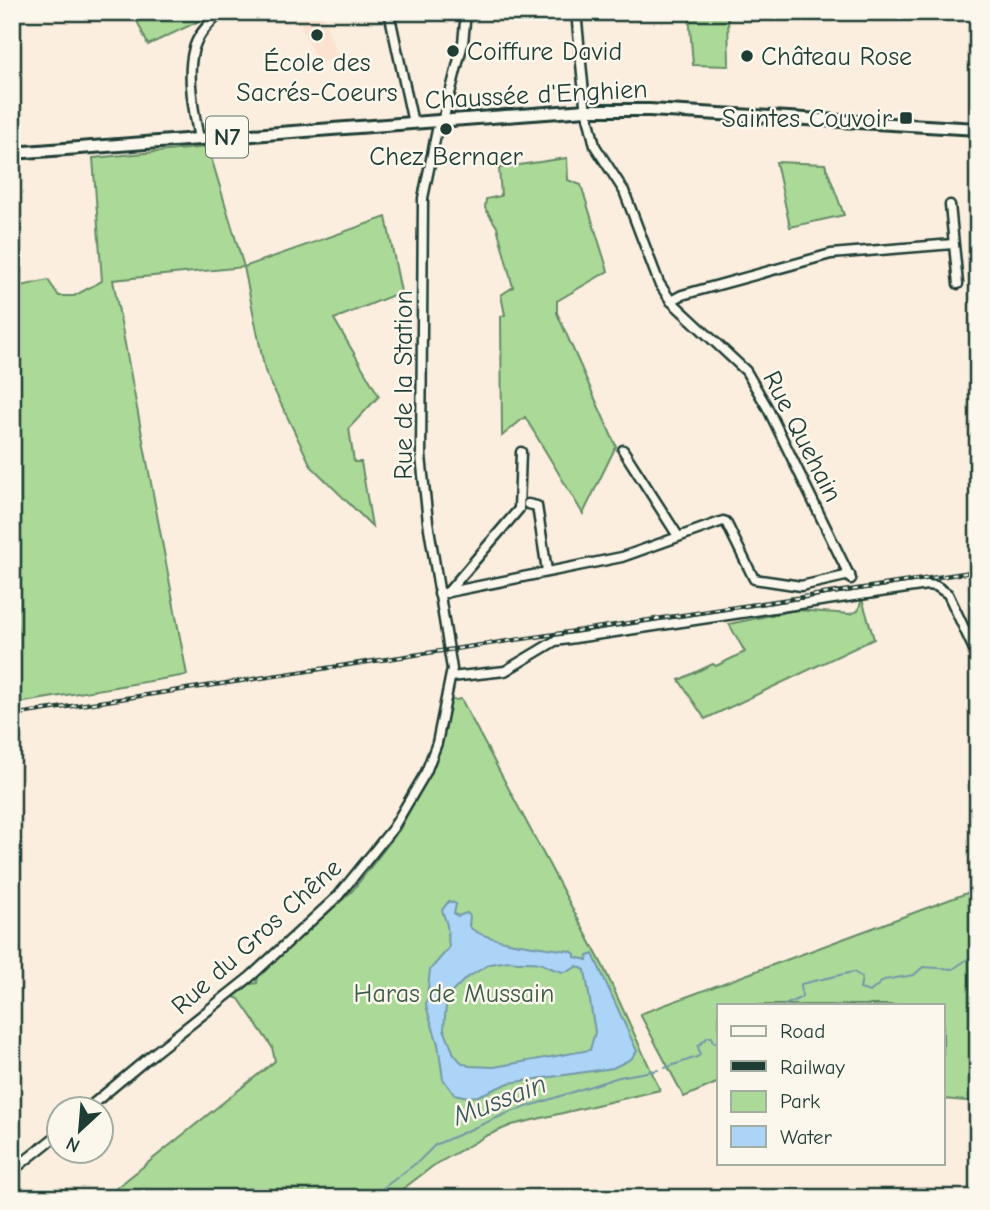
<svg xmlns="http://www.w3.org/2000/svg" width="990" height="1210" viewBox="0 0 990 1210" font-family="'Comic Neue',sans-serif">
<rect width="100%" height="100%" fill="#fbeedf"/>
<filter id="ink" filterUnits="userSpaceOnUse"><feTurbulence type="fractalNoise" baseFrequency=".0143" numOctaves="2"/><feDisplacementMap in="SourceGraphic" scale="14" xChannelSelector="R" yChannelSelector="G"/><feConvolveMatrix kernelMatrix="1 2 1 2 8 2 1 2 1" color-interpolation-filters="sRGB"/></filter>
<g filter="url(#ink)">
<path fill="#fce3d0" d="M294,12H321L338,57L318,64Z"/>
<g fill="#abd998" stroke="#658b66" stroke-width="2">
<path d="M133,12H208L210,16L148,45Z"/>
<path d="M672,12H728L729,66L693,65L689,14Z"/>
<path d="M208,147L244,267L386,217L401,292L334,319L379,396L349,428L354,462H361L372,526L311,466L265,371L244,267L113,280L187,675L12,704V288L48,280L59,296H74L102,281L93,158Z"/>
<path d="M567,158L568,180L581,185L608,271L557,301V313L616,446L583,514L525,417L502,436L501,316L505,315L501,295L513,287L497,227L485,208L486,199L501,196L499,168Z"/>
<path d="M776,162L825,164L844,215L790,227Z"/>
<path d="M862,599L874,639L705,719L679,680L713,664L716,666L745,652L729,624L796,610L850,614L858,611Z"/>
<path d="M461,699L603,966L660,1090L512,1125L486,1136L433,1166L391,1198H104L275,1061L272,1047L239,999L234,997L250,984L257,983L258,976L352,891L400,829L440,750L449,701Z"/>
<path d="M978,889V1102L943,1099V1005H719V1082L684,1097L640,1014Z"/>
</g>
<path fill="#abd4f6" stroke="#7398a8" stroke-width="2" fill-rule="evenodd" d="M449,901L456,904L454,914L458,916L467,913L470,916L469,926C481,942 549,948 571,951L575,954V957L587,960L588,956L593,954L637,1051L631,1059L613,1068L509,1083L478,1096L468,1097L454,1094L443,1079L438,1044L426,1006L430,970L449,948L447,925L442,910ZM509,961C519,963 529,961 539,963C554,968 563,978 577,966L585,970L595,1032L590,1050L494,1067L469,1066L461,1062L454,1054L444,1029L446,1005L452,992L465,979L490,964Z"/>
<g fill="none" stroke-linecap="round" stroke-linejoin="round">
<g stroke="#7398a8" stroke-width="2">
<path d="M785,1005L802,997L801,984L853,972L862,977L860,989L870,992L884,980L914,975L923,967L953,969L978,952"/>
<path d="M665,1068L697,1057L700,1055L698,1046L708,1037H712V1041L719,1044"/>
<path d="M370,1198L419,1161L435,1145L508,1113L619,1077L658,1070"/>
</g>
<g stroke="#1f3d34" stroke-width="13">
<g id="minor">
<path d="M389,12L413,123"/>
<path d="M576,12L585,104L595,146L624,191L659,283L671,301L746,371L767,407L851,579"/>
<path d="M199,139C194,112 183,62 199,37C204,28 213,20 221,12"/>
<path d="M950,205L958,284"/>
<path d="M671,301L682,295L831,254L953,244"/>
<path d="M623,450L678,536"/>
<path d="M528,504L537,506L547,571"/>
<path d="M447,593L519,509L521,452"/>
<path d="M439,594L622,557L723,521L726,522L754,579L801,586L850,575"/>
<path d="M451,677L505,671L555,641L927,585L936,586L948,594L978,658"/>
<path d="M88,1108L148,1058L250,977L338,896L393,828L426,772L437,743L452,669L428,522L421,456L423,198L437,130L445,113L463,43L466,12"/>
<path d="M12,1171L60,1133"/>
</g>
</g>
<g stroke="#1f3d34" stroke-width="16">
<path id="major" d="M12,153L586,110H649L978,129"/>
</g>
<use href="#minor" stroke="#fbf7ec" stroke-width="8"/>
<use href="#major" stroke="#fbf7ec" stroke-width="10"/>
<g stroke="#1f3d34" stroke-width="4.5">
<path id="rail" d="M12,715L978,571"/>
</g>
<use href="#rail" stroke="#fbf7ec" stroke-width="2" stroke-dasharray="5" stroke-linecap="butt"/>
</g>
</g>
<g fill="#1f3d34" stroke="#fbf7ec" stroke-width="2.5">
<circle cx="317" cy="35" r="7"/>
<circle cx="453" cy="51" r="7"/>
<circle cx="747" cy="56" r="7"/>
<rect x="899" y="111" width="14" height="14" rx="3.5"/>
<circle cx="446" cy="129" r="7"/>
</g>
<g text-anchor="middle" stroke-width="5" stroke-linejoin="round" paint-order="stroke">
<rect fill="#fbf7ec" stroke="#61756b" stroke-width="2" x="206" y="116.5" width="42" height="41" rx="5"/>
<g font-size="24" font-weight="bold" fill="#1f3d34">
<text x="227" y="145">N7</text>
</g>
<g font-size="26" fill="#1f3d34" stroke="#fbf7ec" text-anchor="start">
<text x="467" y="60">Coiffure David</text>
<text x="761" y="65">Château Rose</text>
<text x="317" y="71" text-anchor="middle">École des<tspan x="317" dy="30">Sacrés-Coeurs</tspan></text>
<text x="892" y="127" text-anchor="end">Saintes Couvoir</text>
<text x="446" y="165" text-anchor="middle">Chez Bernaer</text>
</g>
<g font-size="26" fill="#1f3d34" stroke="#fbf7ec">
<text transform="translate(536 94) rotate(-3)" y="9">Chaussée d'Enghien</text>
<text transform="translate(403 385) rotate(-90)" y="9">Rue de la Station</text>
<text transform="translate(803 436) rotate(63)" y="9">Rue Quehain</text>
<text transform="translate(256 936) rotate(-42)" y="9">Rue du Gros Chêne</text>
</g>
<g font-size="26" fill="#3b5c48" stroke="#fbf7ec">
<text x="454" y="1002">Haras de Mussain</text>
</g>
<g font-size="28" font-style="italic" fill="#3b5b5b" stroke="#fbf7ec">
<text transform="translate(499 1099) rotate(-21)" y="10">Mussain</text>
</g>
</g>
<rect width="990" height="1210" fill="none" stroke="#fbf7ec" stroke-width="42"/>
<rect x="21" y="21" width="948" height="1168" fill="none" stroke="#1f3d34" stroke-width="2.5" filter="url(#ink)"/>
<rect x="717" y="1004" width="228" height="161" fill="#fbf7ec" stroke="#a3ada2" stroke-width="2"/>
<rect x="731" y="1026" width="35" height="10" fill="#fbf7ec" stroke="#a3ada2" stroke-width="2"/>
<text x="780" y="1038" font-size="21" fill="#1f3d34">Road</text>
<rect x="731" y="1061" width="35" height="10" fill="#1f3d34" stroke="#a3ada2" stroke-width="2"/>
<text x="780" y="1074" font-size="21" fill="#1f3d34">Railway</text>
<rect x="731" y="1091" width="35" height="21" fill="#abd998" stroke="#a3ada2" stroke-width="2"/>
<text x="780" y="1108" font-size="21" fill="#1f3d34">Park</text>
<rect x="731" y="1126" width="35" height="21" fill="#abd4f6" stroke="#a3ada2" stroke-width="2"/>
<text x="780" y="1144" font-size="21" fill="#1f3d34">Water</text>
<g transform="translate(80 1130) rotate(206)"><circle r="33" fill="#fbf7ec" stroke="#a3ada2" stroke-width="2"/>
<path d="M0-5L12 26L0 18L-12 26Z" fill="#1f3d34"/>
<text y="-10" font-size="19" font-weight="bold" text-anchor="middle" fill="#1f3d34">N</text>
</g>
</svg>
